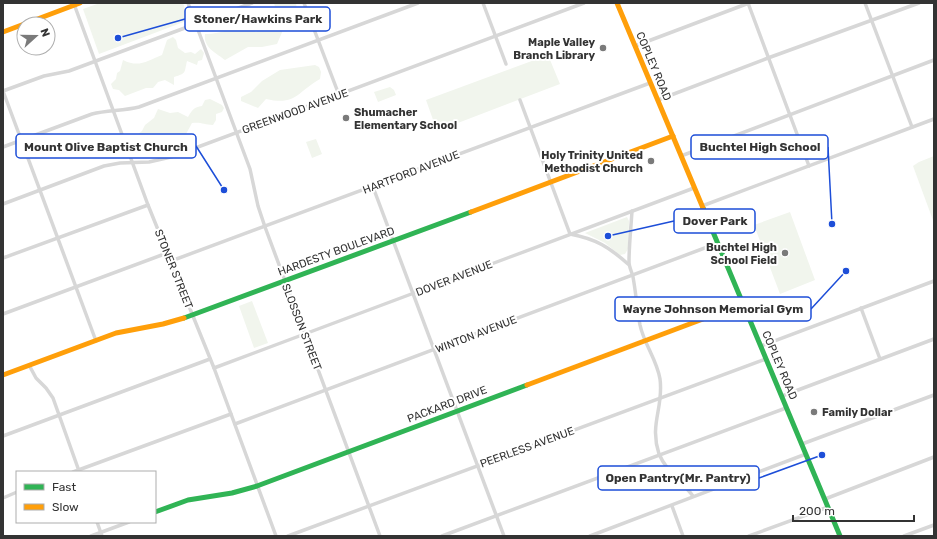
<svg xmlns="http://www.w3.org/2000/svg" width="937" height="539" viewBox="0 0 937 539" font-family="Rubik,sans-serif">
<rect width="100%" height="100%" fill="#fff"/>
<g fill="#f1f5ed">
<path d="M100,3H183L189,20L99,54L83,9Z"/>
<path d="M274,3H296L299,22L296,26L287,27L283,30L277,44L262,47H248L225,60C217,53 203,48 205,34C215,35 235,28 246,25L256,32L276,19V11Z"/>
<path d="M173,37L176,40L178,48L185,53L191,52L195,54L201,49L204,53L202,60L198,61L197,65L187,61C184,73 187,73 174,77V85L165,80L158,82L153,88H146L125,96L119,90L113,89L111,84L116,79L117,73L120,71L123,60C139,68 147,61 162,55L167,40Z"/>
<path d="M548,55L560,84L437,131L426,100Z"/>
<path d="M315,65L319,67L321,72L320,79C297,92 296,106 266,99L258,108L241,101V97L251,92L262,81L280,70Z"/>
<path d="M390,87L394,90L396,95L378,102L374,92Z"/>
<path d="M210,99L222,105L224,108L222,112L216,114V120L213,125C204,125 202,122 192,123L186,134C174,135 167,142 156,145V140L153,135C145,138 138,146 130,142L132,139L142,131L145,125L154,118L158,109L170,113L178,112L188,117C192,110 194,107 202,106L205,100Z"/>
<path d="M316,139L322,154L312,158L306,142Z"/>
<path d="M934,156V223L913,166L919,162Z"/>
<path d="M790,212L815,280L780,294L754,225Z"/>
<path d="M627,217L629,221L628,249L625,254L620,255L605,243L585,233Z"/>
<path d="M252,301L268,343L254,348L239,306Z"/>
</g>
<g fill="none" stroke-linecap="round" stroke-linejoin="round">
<g stroke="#d7d7d7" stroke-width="3.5">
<path d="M188,3L250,169L258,206L265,227L380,536"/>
<path d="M304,3L339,95"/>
<path d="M483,3L506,64"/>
<path d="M748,3L809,166"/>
<path d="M865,3L912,127"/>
<path d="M74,4L148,205L214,368L276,536"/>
<path d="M635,46L749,3"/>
<path d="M3,91L96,341"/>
<path d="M3,91L44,76L69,71L252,3"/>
<path d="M520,100L570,234C596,239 609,247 628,264"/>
<path d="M658,100L768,58L919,3"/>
<path d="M3,147L92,114C107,110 123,111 139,107L418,3"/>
<path d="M681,156L934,60"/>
<path d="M373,187L504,536"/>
<path d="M3,204L104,166L120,163L149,162L171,157L584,3"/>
<path d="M702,206L934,119"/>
<path d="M632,211C631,228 629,245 629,262C629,267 632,272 633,277C636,293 637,309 640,325C644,344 657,360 660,379C664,407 649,424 659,454C666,471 682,482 693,496"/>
<path d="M3,258L148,205"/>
<path d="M171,261L650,83"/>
<path d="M861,308L880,359"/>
<path d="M3,314L167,253"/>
<path d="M761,346L934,281"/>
<path d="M29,365L36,378L46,388L53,398L79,471"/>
<path d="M214,368L694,188"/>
<path d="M782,396L934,339"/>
<path d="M235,424L718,243"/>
<path d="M3,436L210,359"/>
<path d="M802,444L934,395"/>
<path d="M73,472L231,414"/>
<path d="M3,498L17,492"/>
<path d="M825,499L934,457"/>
<path d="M672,506L683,536"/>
<path d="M97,522L102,536"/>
<path d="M91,536L129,522"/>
<path d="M288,536L766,359"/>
<path d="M442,536L786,408"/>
<path d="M590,536L806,454"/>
<path d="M749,536L828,507"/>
<path d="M904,536L934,525"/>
</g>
<g stroke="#30b455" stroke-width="5">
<path d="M703,208L840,536"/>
<path d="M184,318L471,212"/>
<path d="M155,512L188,500L232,493L257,486L527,385"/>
</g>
<g stroke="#ff9f0a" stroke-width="5">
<path d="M617,3L703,208"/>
<path d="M3,32L80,3"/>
<path d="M471,212L673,136"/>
<path d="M3,375L116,333L163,324L184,318"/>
<path d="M527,385L743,304"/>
</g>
</g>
<g fill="#7a7a7a" stroke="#fff" stroke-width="1.5">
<circle cx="603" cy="48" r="4"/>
<circle cx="346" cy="118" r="4"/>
<circle cx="651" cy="161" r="4"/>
<circle cx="785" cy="253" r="4"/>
<circle cx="814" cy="412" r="4"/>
</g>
<g text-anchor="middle" stroke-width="4" stroke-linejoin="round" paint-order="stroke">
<g font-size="11" font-weight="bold" fill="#333" stroke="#fff" text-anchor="end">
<text x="595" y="46">Maple Valley<tspan x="595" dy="13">Branch Library</tspan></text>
<text x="354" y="116" text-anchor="start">Shumacher<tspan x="354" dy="13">Elementary School</tspan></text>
<text x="643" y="159">Holy Trinity United<tspan x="643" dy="13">Methodist Church</tspan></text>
<text x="777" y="251">Buchtel High<tspan x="777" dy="13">School Field</tspan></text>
<text x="822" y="416" text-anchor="start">Family Dollar</text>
</g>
<g font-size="11" fill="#333" stroke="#fff">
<text transform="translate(654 66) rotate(67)" y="4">COPLEY ROAD</text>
<text transform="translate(295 111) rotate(-20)" y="4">GREENWOOD AVENUE</text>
<text transform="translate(411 172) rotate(-21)" y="4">HARTFORD AVENUE</text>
<text transform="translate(336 251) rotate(-20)" y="4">HARDESTY BOULEVARD</text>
<text transform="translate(174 269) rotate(68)" y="4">STONER STREET</text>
<text transform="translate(454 278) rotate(-21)" y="4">DOVER AVENUE</text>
<text transform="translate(302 327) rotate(69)" y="4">SLOSSON STREET</text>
<text transform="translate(476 334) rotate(-21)" y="4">WINTON AVENUE</text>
<text transform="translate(780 365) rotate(67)" y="4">COPLEY ROAD</text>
<text transform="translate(447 404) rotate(-21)" y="4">PACKARD DRIVE</text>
<text transform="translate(527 447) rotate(-20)" y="4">PEERLESS AVENUE</text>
</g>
</g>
<path fill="none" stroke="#1d4ed8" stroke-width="1.5" d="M118 38L185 19M224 190L196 146M832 224L828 147M608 236L674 221M846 271L811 309M822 455L759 478"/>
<g fill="#1d4ed8" stroke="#fff" stroke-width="1.5">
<circle cx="118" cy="38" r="4"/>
<circle cx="224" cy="190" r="4"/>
<circle cx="832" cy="224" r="4"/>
<circle cx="608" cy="236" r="4"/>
<circle cx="846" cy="271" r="4"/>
<circle cx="822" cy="455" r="4"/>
</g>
<g fill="#fff" stroke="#1d4ed8" stroke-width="1.5">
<rect x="185" y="7" width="145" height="24" rx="4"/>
<rect x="16" y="134" width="180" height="24" rx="4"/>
<rect x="691" y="135" width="137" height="24" rx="4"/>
<rect x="674" y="209" width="81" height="24" rx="4"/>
<rect x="615" y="297" width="196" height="24" rx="4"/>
<rect x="598" y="466" width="161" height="24" rx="4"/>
</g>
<g font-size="12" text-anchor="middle" font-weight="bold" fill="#333">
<text x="258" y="23">Stoner/Hawkins Park</text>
<text x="106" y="151">Mount Olive Baptist Church</text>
<text x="760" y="151">Buchtel High School</text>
<text x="715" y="225">Dover Park</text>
<text x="713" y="313">Wayne Johnson Memorial Gym</text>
<text x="678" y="482">Open Pantry(Mr. Pantry)</text>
</g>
<rect width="937" height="539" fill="none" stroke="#333333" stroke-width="8"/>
<rect x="16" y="471" width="140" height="52" fill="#ffffff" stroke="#adadad"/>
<rect x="24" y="484" width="20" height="6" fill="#30b455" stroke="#adadad"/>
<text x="52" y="491" font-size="12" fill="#333333">Fast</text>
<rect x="24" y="504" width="20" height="6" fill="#ff9f0a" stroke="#adadad"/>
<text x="52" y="511" font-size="12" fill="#333333">Slow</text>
<g transform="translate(36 36) rotate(69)"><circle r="19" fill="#ffffff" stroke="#adadad"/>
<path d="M0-3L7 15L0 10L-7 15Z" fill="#7a7a7a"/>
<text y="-6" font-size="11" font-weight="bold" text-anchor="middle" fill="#333333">N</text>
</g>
<path d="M793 515v6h121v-6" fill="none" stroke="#333333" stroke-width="2"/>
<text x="799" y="515" font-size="12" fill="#333333" stroke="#ffffff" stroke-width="3" paint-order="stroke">200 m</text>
</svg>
